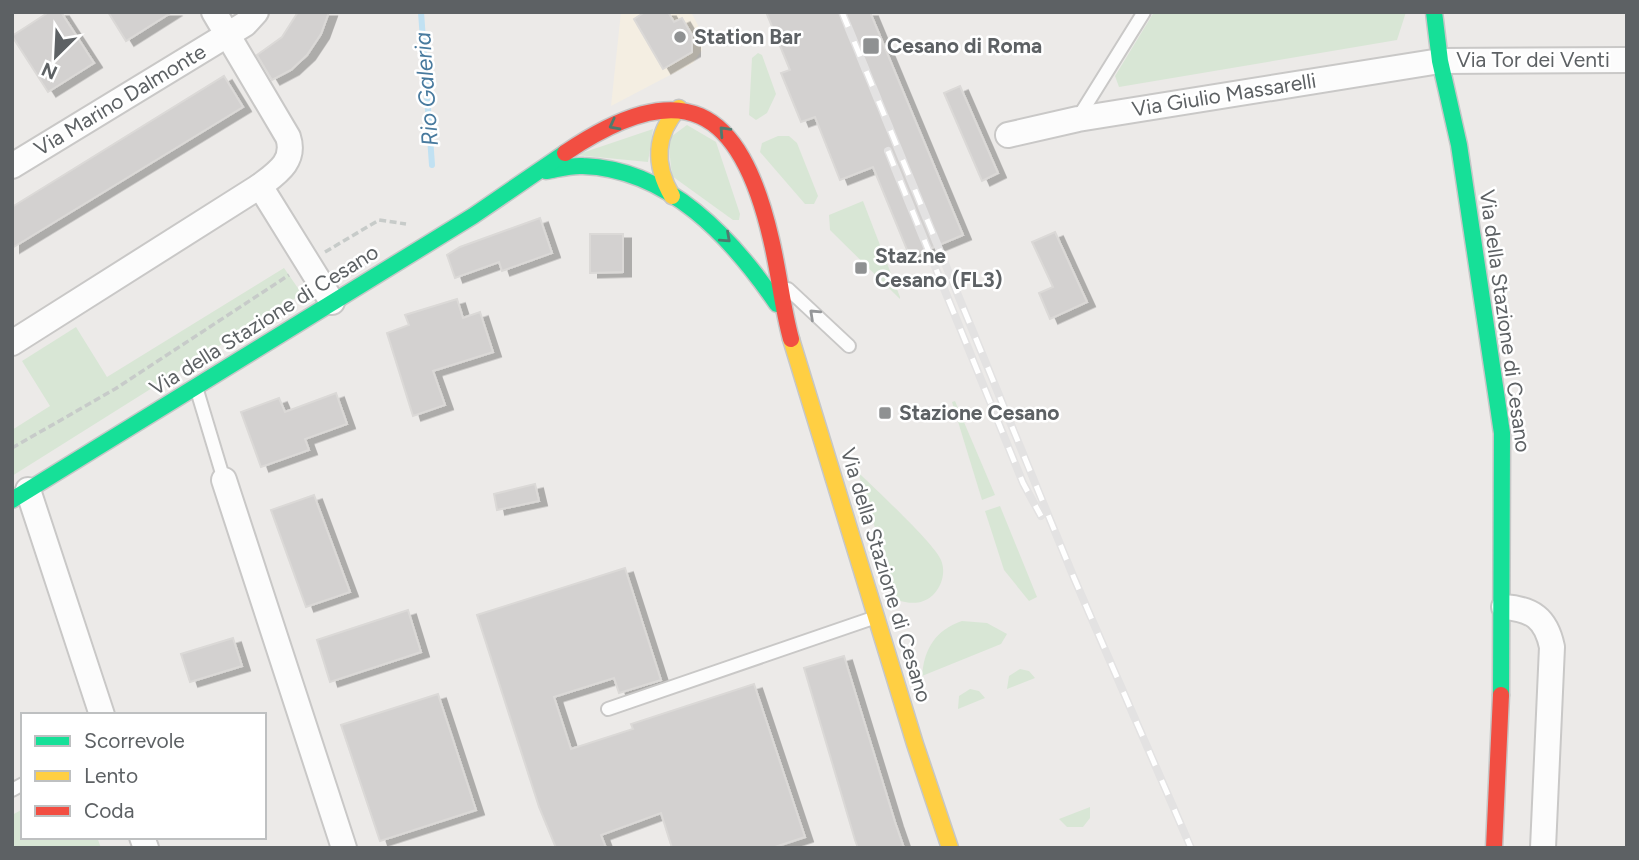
<svg xmlns="http://www.w3.org/2000/svg" width="1639" height="860" viewBox="0 0 1639 860" font-family="Figtree,sans-serif">
<defs>
<filter id="shadow"><feDropShadow dx="8" dy="4.5" stdDeviation="0" flood-color="#0004"/></filter>
</defs>
<rect width="100%" height="100%" fill="#eceae8"/>
<path fill="#f4eee2" d="M621,12H691L702,33V50L693,63L611,106Z"/>
<g fill="#d8e6d5">
<path d="M1154,12H1406L1397,40L1119,87L1115,76Z"/>
<path d="M758,53L762,55L776,94L767,113L756,120L749,115L752,58Z"/>
<path d="M687,125L716,142L740,214L739,220H733L672,176L668,139Z"/>
<path d="M653,129L648,162L576,155Z"/>
<path d="M778,136H789L797,143L818,196L814,204H805L760,152L762,143Z"/>
<path d="M863,201L900,297V299L830,230L829,215Z"/>
<path d="M284,268L302,294L12,476V430L50,406L22,361L76,327L107,377Z"/>
<path d="M955,401L995,495L982,500L952,402Z"/>
<path d="M858,472C875,489 934,543 941,560C946,572 942,586 933,595C922,605 910,604 897,600Z"/>
<path d="M1000,506L1037,597L1029,601L1004,570L985,511Z"/>
<path d="M962,621L987,623L1007,634L1001,644L922,676C924,648 936,630 962,621Z"/>
<path d="M1020,669L1029,671L1035,678L1007,689L1009,676Z"/>
<path d="M970,689L979,691L985,698L958,709L959,696Z"/>
<path d="M1090,807V818L1083,827H1067L1059,819Z"/>
<path d="M23,809V837H97L101,848H12V815Z"/>
</g>
<g fill="none" stroke-linecap="round" stroke-linejoin="round">
<path stroke="#c1e1f2" stroke-width="6" d="M421,12L432,165"/>
</g>
<g fill="#d3d1d0" stroke="#dbd9d7" stroke-width="2" filter="url(#shadow)">
<path d="M49,12H61L94,63L48,92L12,36Z"/>
<path d="M108,12H172L126,41Z"/>
<path d="M298,12H329L321,34L307,55L291,70L272,80L257,55L282,37Z"/>
<path d="M645,12H668L674,22L682,18L692,35V52L663,69L634,19Z"/>
<path d="M766,12H870L963,235L910,257L873,167L840,180L815,117L801,122L781,73L790,70Z"/>
<path d="M224,76L243,107L12,248V207Z"/>
<path d="M960,86L998,173L982,181L944,93Z"/>
<path d="M540,218L552,253L502,271L499,262L455,278L447,255L460,247Z"/>
<path d="M1055,232L1087,302L1050,319L1039,293L1053,287L1032,242Z"/>
<path d="M590,234H623V272L590,273Z"/>
<path d="M457,299L463,318L480,312L493,352L433,371L445,405L413,416L387,333L409,325L405,315Z"/>
<path d="M336,393L347,424L305,439L309,450L261,467L241,412L279,398L285,412Z"/>
<path d="M535,484L539,501L497,510L494,494Z"/>
<path d="M314,495L350,592L306,607L271,510Z"/>
<path d="M625,568L661,680L619,693L614,678L554,697L571,749L633,729L631,724L754,684L805,837L772,848H672L661,813L601,835L606,848H556L539,807L477,615Z"/>
<path d="M408,610L421,652L330,682L317,640Z"/>
<path d="M233,638L242,666L190,682L181,654Z"/>
<path d="M844,656L895,822L904,848H858L855,840L804,668Z"/>
<path d="M438,694L476,810L380,841L341,725Z"/>
</g>
<g fill="none" stroke-linecap="round" stroke-linejoin="round">
<g stroke="#c9c8c7" stroke-width="16">
<g id="lane">
<path d="M1078,118L1144,12"/>
<path d="M788,289L849,346"/>
<path d="M196,387L224,480"/>
<path d="M608,709L876,617"/>
<path d="M12,790L23,784"/>
</g>
</g>
<g stroke="#c9c8c7" stroke-width="28">
<g id="street">
<path d="M1008,135L1078,119L1440,61L1627,60"/>
<path d="M12,166L245,24L256,12"/>
<path d="M260,186L332,302"/>
<path d="M12,343L260,186C277,173 296,161 288,137L214,12"/>
<path d="M224,480L344,848"/>
<path d="M28,490L102,715"/>
<path d="M1504,607C1532,609 1546,618 1552,647L1543,848"/>
<path d="M142,837L146,848"/>
</g>
</g>
<g stroke="#c6c7c7" stroke-width="19">
<g id="fast">
<path d="M1434,12L1440,61L1459,145L1502,433L1501,695"/>
<path d="M546,171C558,169 571,165 583,166C669,169 732,238 777,304"/>
<path d="M12,500L473,216L565,153"/>
</g>
</g>
<g stroke="#c6c7c7" stroke-width="19">
<g id="slow">
<path d="M672,196C654,165 654,135 679,108"/>
<path d="M791,339L915,744L950,848"/>
</g>
</g>
<g stroke="#c6c7c7" stroke-width="19">
<g id="jam">
<path d="M565,153C682,74 740,105 771,239C779,272 782,306 791,339"/>
<path d="M1494,848L1501,695"/>
</g>
</g>
<g stroke="#c7cbc9" stroke-width="3.5" stroke-dasharray="7 3.5" stroke-linecap="butt">
<path d="M325,252L379,220L406,224"/>
<path d="M12,448L115,389L289,275"/>
</g>
<use href="#lane" stroke="#fcfcfc" stroke-width="12"/>
<use href="#street" stroke="#fcfcfc" stroke-width="24"/>
<use href="#fast" stroke="#16e098" stroke-width="16"/>
<use href="#slow" stroke="#ffcf43" stroke-width="16"/>
<use href="#jam" stroke="#f24e42" stroke-width="16"/>
<g stroke="#e3e2e2" stroke-width="8">
<g id="rail">
<path d="M842,12L1074,578L1191,848"/>
<path d="M888,151L1023,483L1041,516"/>
</g>
</g>
<use href="#rail" stroke="#fff" stroke-width="5" stroke-dasharray="16" stroke-linecap="butt"/>
</g>
<defs><path id="oneway-chevron" d="M-2-3.5L2.5 0L-2 3.5" fill="none" stroke-width="1.6" stroke-linecap="round" stroke-linejoin="round" transform="scale(1.75)"/></defs>
<g stroke="#4f7a6e">
<use href="#oneway-chevron" transform="translate(614 125) rotate(152)"/>
<use href="#oneway-chevron" transform="translate(724 131) rotate(-133)"/>
<use href="#oneway-chevron" transform="translate(726 238) rotate(42)"/>
</g>
<use stroke="#959799" href="#oneway-chevron" transform="translate(814 314) rotate(-137)"/>
<g fill="#8f9192" stroke="#fff" stroke-width="2.5">
<circle cx="680" cy="37" r="7"/>
<rect x="862" y="37" width="18" height="18" rx="3.5"/>
<rect x="854" y="261" width="14" height="14" rx="3.5"/>
<rect x="878" y="406" width="14" height="14" rx="3.5"/>
</g>
<g text-anchor="middle" stroke-width="5" stroke-linejoin="round" paint-order="stroke">
<g font-size="21" font-weight="bold" fill="#5d6164" stroke="#fff" text-anchor="start">
<text x="694" y="44">Station Bar</text>
<text x="887" y="53">Cesano di Roma</text>
<text x="875" y="263">Staz.ne<tspan x="875" dy="24">Cesano (FL3)</tspan></text>
<text x="899" y="420">Stazione Cesano</text>
</g>
<g font-size="21" fill="#5d6164" stroke="#fff">
<text x="1533" y="67">Via Tor dei Venti</text>
<text transform="translate(1224 95) rotate(-9)" y="7">Via Giulio Massarelli</text>
<text transform="translate(120 100) rotate(-31)" y="7">Via Marino Dalmonte</text>
<text transform="translate(264 320) rotate(-32)" y="7">Via della Stazione di Cesano</text>
<text transform="translate(1505 321) rotate(82)" y="7">Via della Stazione di Cesano</text>
<text transform="translate(886 575) rotate(73)" y="7">Via della Stazione di Cesano</text>
</g>
<g font-size="23" font-style="italic" fill="#487a9e" stroke="#fff">
<text transform="translate(426 89) rotate(-94)" y="8">Rio Galeria</text>
</g>
</g>
<rect width="1639" height="860" fill="none" stroke="#5d6164" stroke-width="28"/>
<rect x="21" y="713" width="245" height="126" fill="#ffffff" stroke="#bec0c1" stroke-width="2"/>
<rect x="35" y="736" width="35" height="10" fill="#16e098" stroke="#bec0c1" stroke-width="2"/>
<text x="84" y="748" font-size="21" fill="#5d6164">Scorrevole</text>
<rect x="35" y="771" width="35" height="10" fill="#ffcf43" stroke="#bec0c1" stroke-width="2"/>
<text x="84" y="783" font-size="21" fill="#5d6164">Lento</text>
<rect x="35" y="806" width="35" height="10" fill="#f24e42" stroke="#bec0c1" stroke-width="2"/>
<text x="84" y="818" font-size="21" fill="#5d6164">Coda</text>
<g transform="translate(56 56) rotate(204)" stroke="#ffffff" stroke-width="5" paint-order="stroke">
<path d="M0-5L12 26L0 18L-12 26Z" fill="#5d6164"/>
<text y="-10" font-size="19" font-weight="bold" text-anchor="middle" fill="#5d6164">N</text>
</g>
</svg>
